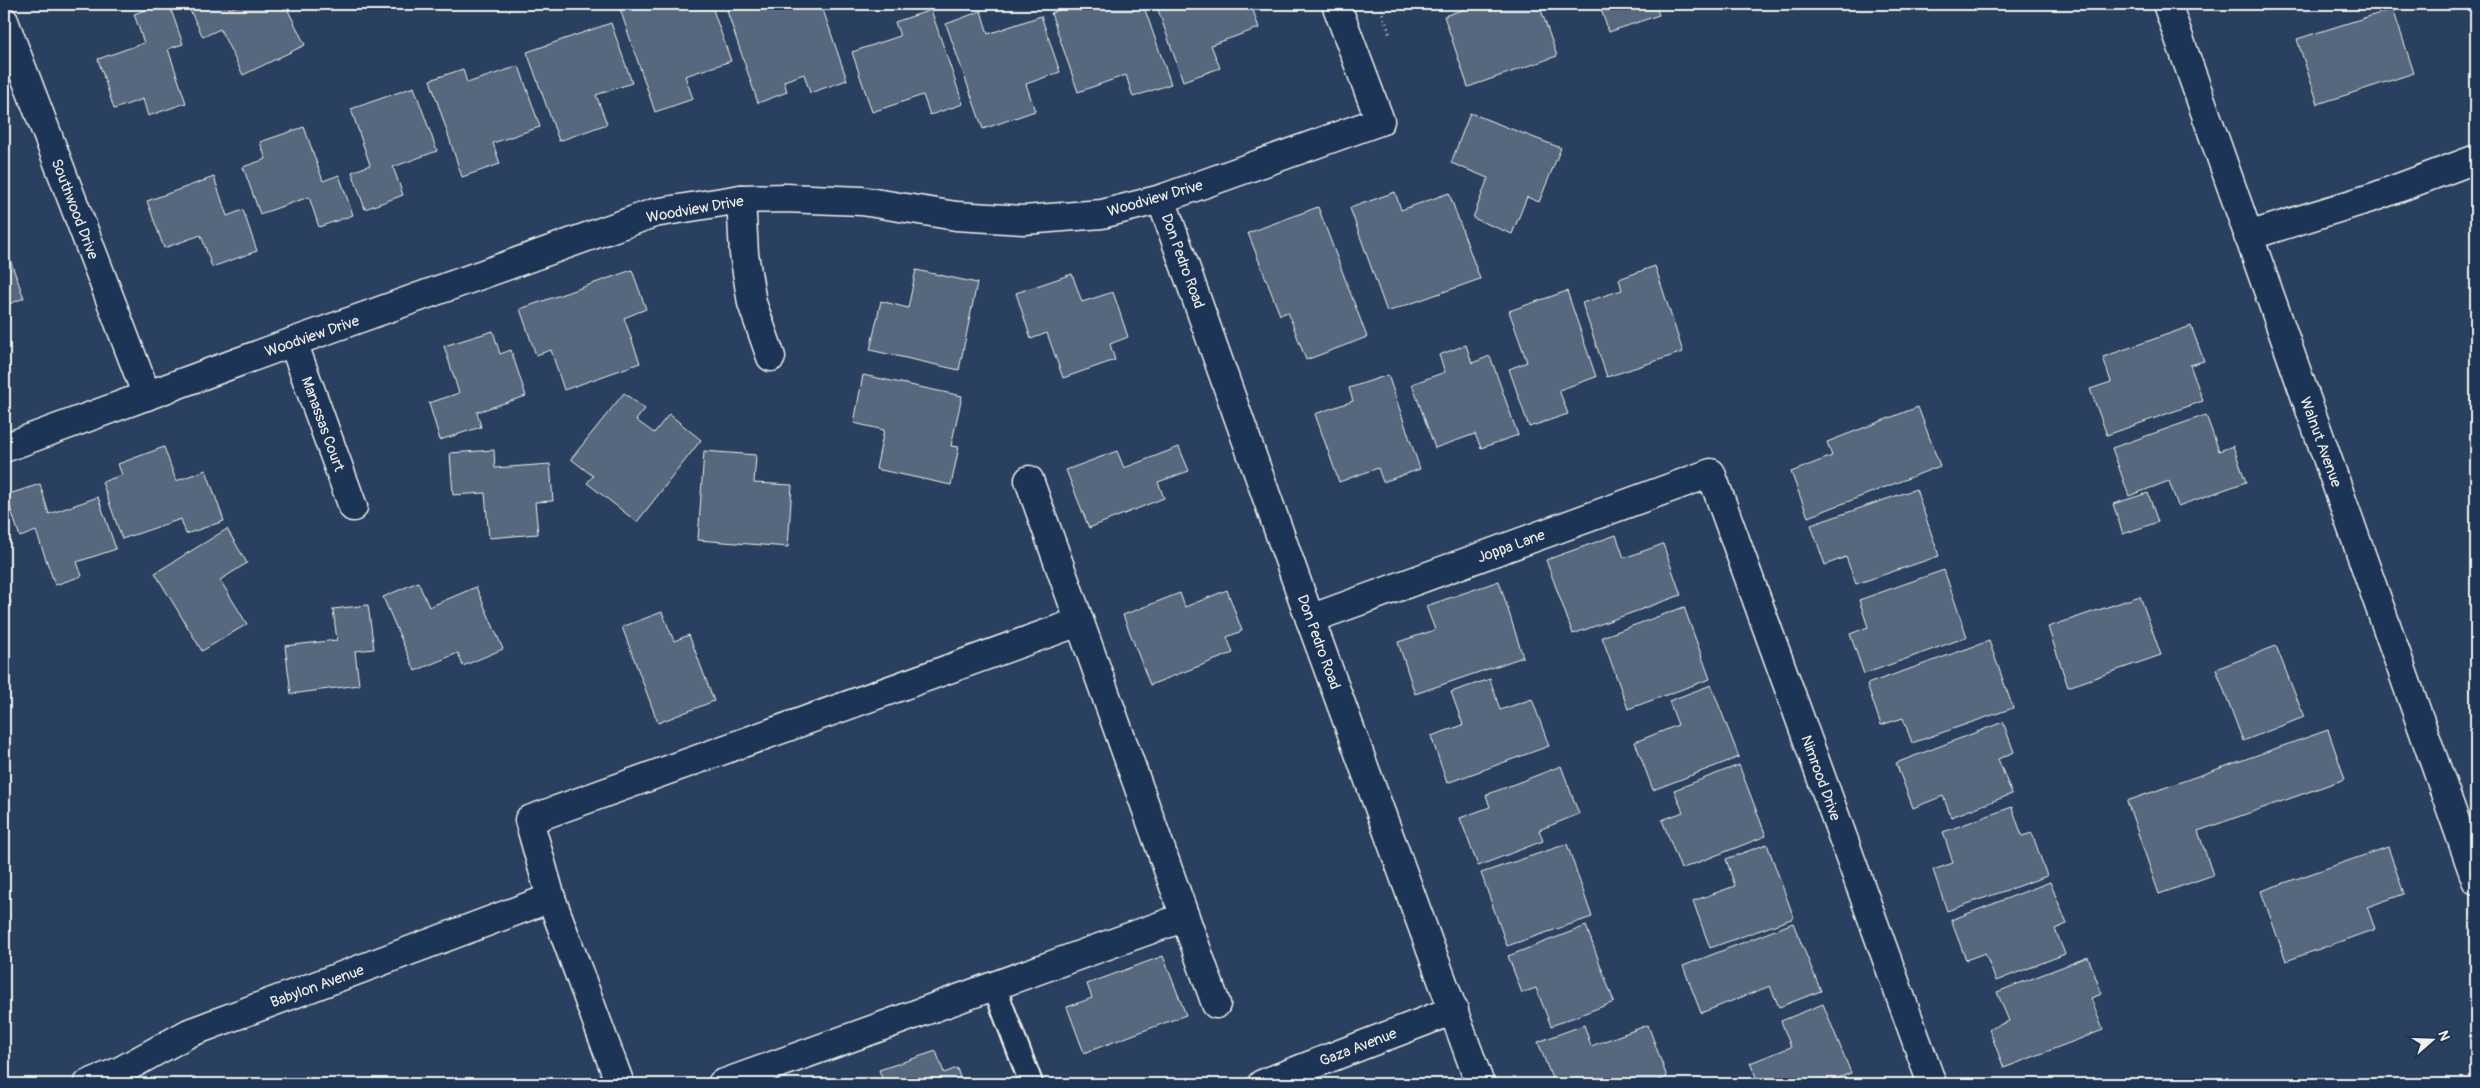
<svg xmlns="http://www.w3.org/2000/svg" width="2480" height="1088" viewBox="0 0 2480 1088" font-family="Pangolin,sans-serif">
<rect width="100%" height="100%" fill="#2a4060"/>
<filter id="ink" filterUnits="userSpaceOnUse"><feTurbulence type="fractalNoise" baseFrequency=".02" numOctaves="2"/><feDisplacementMap in="SourceGraphic" scale="10" xChannelSelector="R" yChannelSelector="G"/><feConvolveMatrix kernelMatrix="1 2 1 2 8 2 1 2 1" color-interpolation-filters="sRGB"/></filter>
<g filter="url(#ink)">
<g fill="#56677d" stroke="#f4f1e8">
<path d="M162,4H169L183,44L168,49L186,103L148,116L143,99L114,109L98,59L144,43L134,14Z"/>
<path d="M187,4H228L230,9L241,4H285L305,45L243,75L220,29L203,37Z"/>
<path d="M635,4H711L731,61L685,76L693,99L655,112L620,9Z"/>
<path d="M749,4H821L847,80L810,93L804,74L784,81L787,92L758,103L727,11Z"/>
<path d="M1077,4H1143L1171,84L1133,97L1126,75L1078,92L1051,13Z"/>
<path d="M1156,4H1251L1259,28L1211,45L1220,68L1183,81Z"/>
<path d="M1480,4H1539L1557,56L1468,87L1444,16Z"/>
<path d="M1599,4H1655L1659,15L1609,32Z"/>
<path d="M2393,9L2414,73L2318,104L2297,39Z"/>
<path d="M931,10L963,104L930,115L923,95L872,112L852,52L900,36L895,22Z"/>
<path d="M981,11L988,34L1041,16L1060,72L1026,84L1035,111L983,129L946,24Z"/>
<path d="M611,23L632,83L596,95L607,124L559,141L527,52Z"/>
<path d="M519,66L540,127L493,143L500,164L462,177L430,80L463,69L467,83Z"/>
<path d="M414,87L437,151L393,167L403,195L365,209L352,172L370,165L351,109Z"/>
<path d="M1470,113L1561,148L1539,202L1527,197L1512,234L1473,218L1488,178L1451,163Z"/>
<path d="M304,127L323,181L339,175L353,215L319,227L309,197L260,214L243,167L266,159L260,142Z"/>
<path d="M214,177L227,216L243,210L257,251L212,267L201,235L164,248L147,201Z"/>
<path d="M1395,192L1401,210L1449,193L1480,279L1387,312L1350,208Z"/>
<path d="M1318,207L1367,337L1306,360L1288,312L1280,315L1248,233Z"/>
<path d="M6,249L24,298L4,306V250Z"/>
<path d="M1655,266L1683,352L1607,377L1582,303L1622,290L1619,279Z"/>
<path d="M632,270L646,309L624,318L640,363L564,390L551,350L536,355L520,309Z"/>
<path d="M916,270L977,283L959,370L870,350L881,301L908,308Z"/>
<path d="M1072,274L1082,302L1113,292L1128,337L1110,344L1115,360L1063,378L1047,333L1031,339L1016,293Z"/>
<path d="M1567,291L1596,377L1559,390L1568,414L1529,427L1509,369L1527,362L1509,311Z"/>
<path d="M2191,326L2204,361L2190,365L2203,401L2107,435L2090,389L2111,382L2103,357Z"/>
<path d="M493,331L500,354L511,350L526,396L477,412L481,427L440,440L429,403L459,393L444,346Z"/>
<path d="M1466,345L1472,363L1490,356L1518,435L1481,448L1475,434L1435,448L1412,384L1445,372L1439,355Z"/>
<path d="M863,375L962,396L951,446L959,447L951,485L876,469L884,430L854,423Z"/>
<path d="M1388,375L1420,469L1383,482L1378,468L1339,482L1315,414L1353,401L1349,388Z"/>
<path d="M624,393L645,409L636,420L654,433L669,414L701,440L637,522L587,483L593,476L571,459Z"/>
<path d="M1918,407L1940,466L1808,517L1791,472L1832,456L1827,442Z"/>
<path d="M2206,415L2219,451L2233,446L2246,482L2178,506L2169,481L2129,496L2112,448Z"/>
<path d="M164,447L176,481L206,470L224,521L186,534L181,519L122,539L102,482L122,475L118,464Z"/>
<path d="M1179,447L1189,471L1158,482L1164,498L1089,528L1066,470L1117,451L1124,468Z"/>
<path d="M494,450L495,468L550,464L553,501L535,502L538,534L489,538L485,493L453,495L450,453Z"/>
<path d="M704,451L756,455L754,483L792,485L788,547L698,540Z"/>
<path d="M40,484L49,514L98,497L116,549L77,562L82,576L55,585L36,531L20,537L6,495Z"/>
<path d="M1916,489L1939,556L1856,584L1846,557L1825,565L1811,525Z"/>
<path d="M2148,493L2158,522L2123,534L2113,504Z"/>
<path d="M227,529L247,563L220,580L247,624L202,651L155,573Z"/>
<path d="M1616,535L1624,558L1663,544L1681,595L1573,634L1546,560Z"/>
<path d="M1944,570L1967,637L1864,674L1850,634L1868,627L1859,600Z"/>
<path d="M1499,581L1523,657L1415,694L1398,642L1435,630L1426,606Z"/>
<path d="M418,582L429,607L476,587L503,649L463,666L458,653L415,671L383,597Z"/>
<path d="M4,584L11,603L4,606Z"/>
<path d="M1227,590L1242,631L1227,637L1233,653L1150,685L1123,615L1180,593L1185,607Z"/>
<path d="M2140,596L2161,655L2068,687L2048,627Z"/>
<path d="M368,605L374,649L355,651L359,685L291,694L285,646L337,640L333,609Z"/>
<path d="M1684,607L1710,679L1628,709L1602,637Z"/>
<path d="M662,612L674,641L689,635L714,701L658,723L622,627Z"/>
<path d="M1989,641L2013,708L1912,743L1903,718L1881,725L1867,684Z"/>
<path d="M2276,646L2304,717L2243,741L2216,669Z"/>
<path d="M1490,679L1500,710L1532,699L1549,746L1447,783L1431,736L1463,725L1451,692Z"/>
<path d="M1711,685L1739,757L1653,790L1635,742L1678,725L1669,701Z"/>
<path d="M2003,722L2014,752L1998,759L2012,794L1951,817L1943,796L1913,808L1896,763Z"/>
<path d="M2328,730L2345,779L2198,831L2213,875L2159,894L2127,801Z"/>
<path d="M1739,765L1766,836L1681,869L1662,820L1683,812L1674,790Z"/>
<path d="M1561,766L1579,814L1539,830L1543,841L1478,866L1460,818L1490,807L1486,795Z"/>
<path d="M2012,807L2022,836L2032,833L2047,876L1947,911L1933,870L1953,863L1943,832Z"/>
<path d="M1567,844L1592,917L1507,946L1481,873Z"/>
<path d="M1767,844L1794,918L1710,948L1693,901L1735,886L1726,859Z"/>
<path d="M2388,847L2404,894L2367,907L2375,929L2286,961L2261,891Z"/>
<path d="M2050,882L2067,924L2055,929L2065,954L1996,981L1985,953L1966,960L1951,920Z"/>
<path d="M1793,923L1821,991L1779,1007L1770,986L1701,1013L1683,966Z"/>
<path d="M1586,926L1614,1002L1551,1026L1536,988L1522,993L1508,956Z"/>
<path d="M1163,956L1186,1015L1084,1053L1067,1007L1092,998L1087,984Z"/>
<path d="M2088,957L2102,994L2091,998L2103,1030L2004,1068L1989,1029L2009,1021L1997,992Z"/>
<path d="M1823,1004L1851,1073L1822,1084H1759L1750,1063L1791,1047L1781,1021Z"/>
<path d="M1584,1025L1591,1046L1648,1025L1667,1077L1650,1084H1582L1581,1079L1568,1084H1554L1538,1042Z"/>
<path d="M936,1051L944,1073L957,1068L962,1084H884L879,1070Z"/>
</g>
<g fill="none" stroke-linecap="round" stroke-linejoin="round">
<g stroke="#f4f1e8" stroke-width="26">
<path id="service" d="M994,986L1031,1083"/>
</g>
<g stroke="#f4f1e8" stroke-width="31">
<g id="minor">
<path d="M2167,4L2476,880"/>
<path d="M4,21L147,396"/>
<path d="M741,199L744,254L752,303L771,357"/>
<path d="M1161,199L1310,619L1480,1084"/>
<path d="M2248,236L2374,197L2476,159"/>
<path d="M293,342L353,507"/>
<path d="M4,448L293,342L654,213L741,199L785,198L862,201L956,216L1024,220L1102,214L1161,199L1380,121L1336,4"/>
<path d="M1029,480L1216,1004"/>
<path d="M1310,619L1711,473L1932,1084"/>
<path d="M88,1084L120,1071L189,1033L551,898"/>
<path d="M620,1084L551,898L529,820L1079,622"/>
<path d="M722,1084L1185,917"/>
<path d="M1262,1084L1454,1010"/>
</g>
</g>
<path stroke="#f4f1e8" stroke-width="3" stroke-dasharray="1 4" stroke-linecap="butt" d="M1379,4L1390,35"/>
<use href="#service" stroke="#1d3557" stroke-width="22"/>
<use href="#minor" stroke="#1d3557" stroke-width="28"/>
</g>
</g>
<g text-anchor="middle" stroke-width="4" stroke-linejoin="round" paint-order="stroke">
<g font-size="15" fill="#f4f1e8" stroke="#1d3557">
<text transform="translate(1155 198) rotate(-16)" y="5">Woodview Drive</text>
<text transform="translate(75 209) rotate(69)" y="5">Southwood Drive</text>
<text transform="translate(695 209) rotate(-10)" y="5">Woodview Drive</text>
<text transform="translate(1183 261) rotate(70)" y="5">Don Pedro Road</text>
<text transform="translate(312 336) rotate(-19)" y="5">Woodview Drive</text>
<text transform="translate(323 424) rotate(70)" y="5">Manassas Court</text>
<text transform="translate(2321 442) rotate(70)" y="5">Walnut Avenue</text>
<text transform="translate(1511 546) rotate(-20)" y="5">Joppa Lane</text>
<text transform="translate(1319 642) rotate(70)" y="5">Don Pedro Road</text>
<text transform="translate(1821 778) rotate(70)" y="5">Nimrood Drive</text>
<text transform="translate(317 986) rotate(-20)" y="5">Babylon Avenue</text>
<text transform="translate(1358 1047) rotate(-21)" y="5">Gaza Avenue</text>
</g>
</g>
<rect width="2480" height="1088" fill="none" stroke="#1d3557" stroke-width="20"/>
<rect x="10" y="10" width="2460" height="1068" fill="none" stroke="#f4f1e8" stroke-width="2" filter="url(#ink)"/>
<g transform="translate(2432 1040) rotate(70)" stroke="#1d3557" stroke-width="4" paint-order="stroke">
<path d="M0-4L9 19L0 12L-9 19Z" fill="#f4f1e8"/>
<text y="-8" font-size="14" font-weight="bold" text-anchor="middle" fill="#f4f1e8">N</text>
</g>
</svg>
